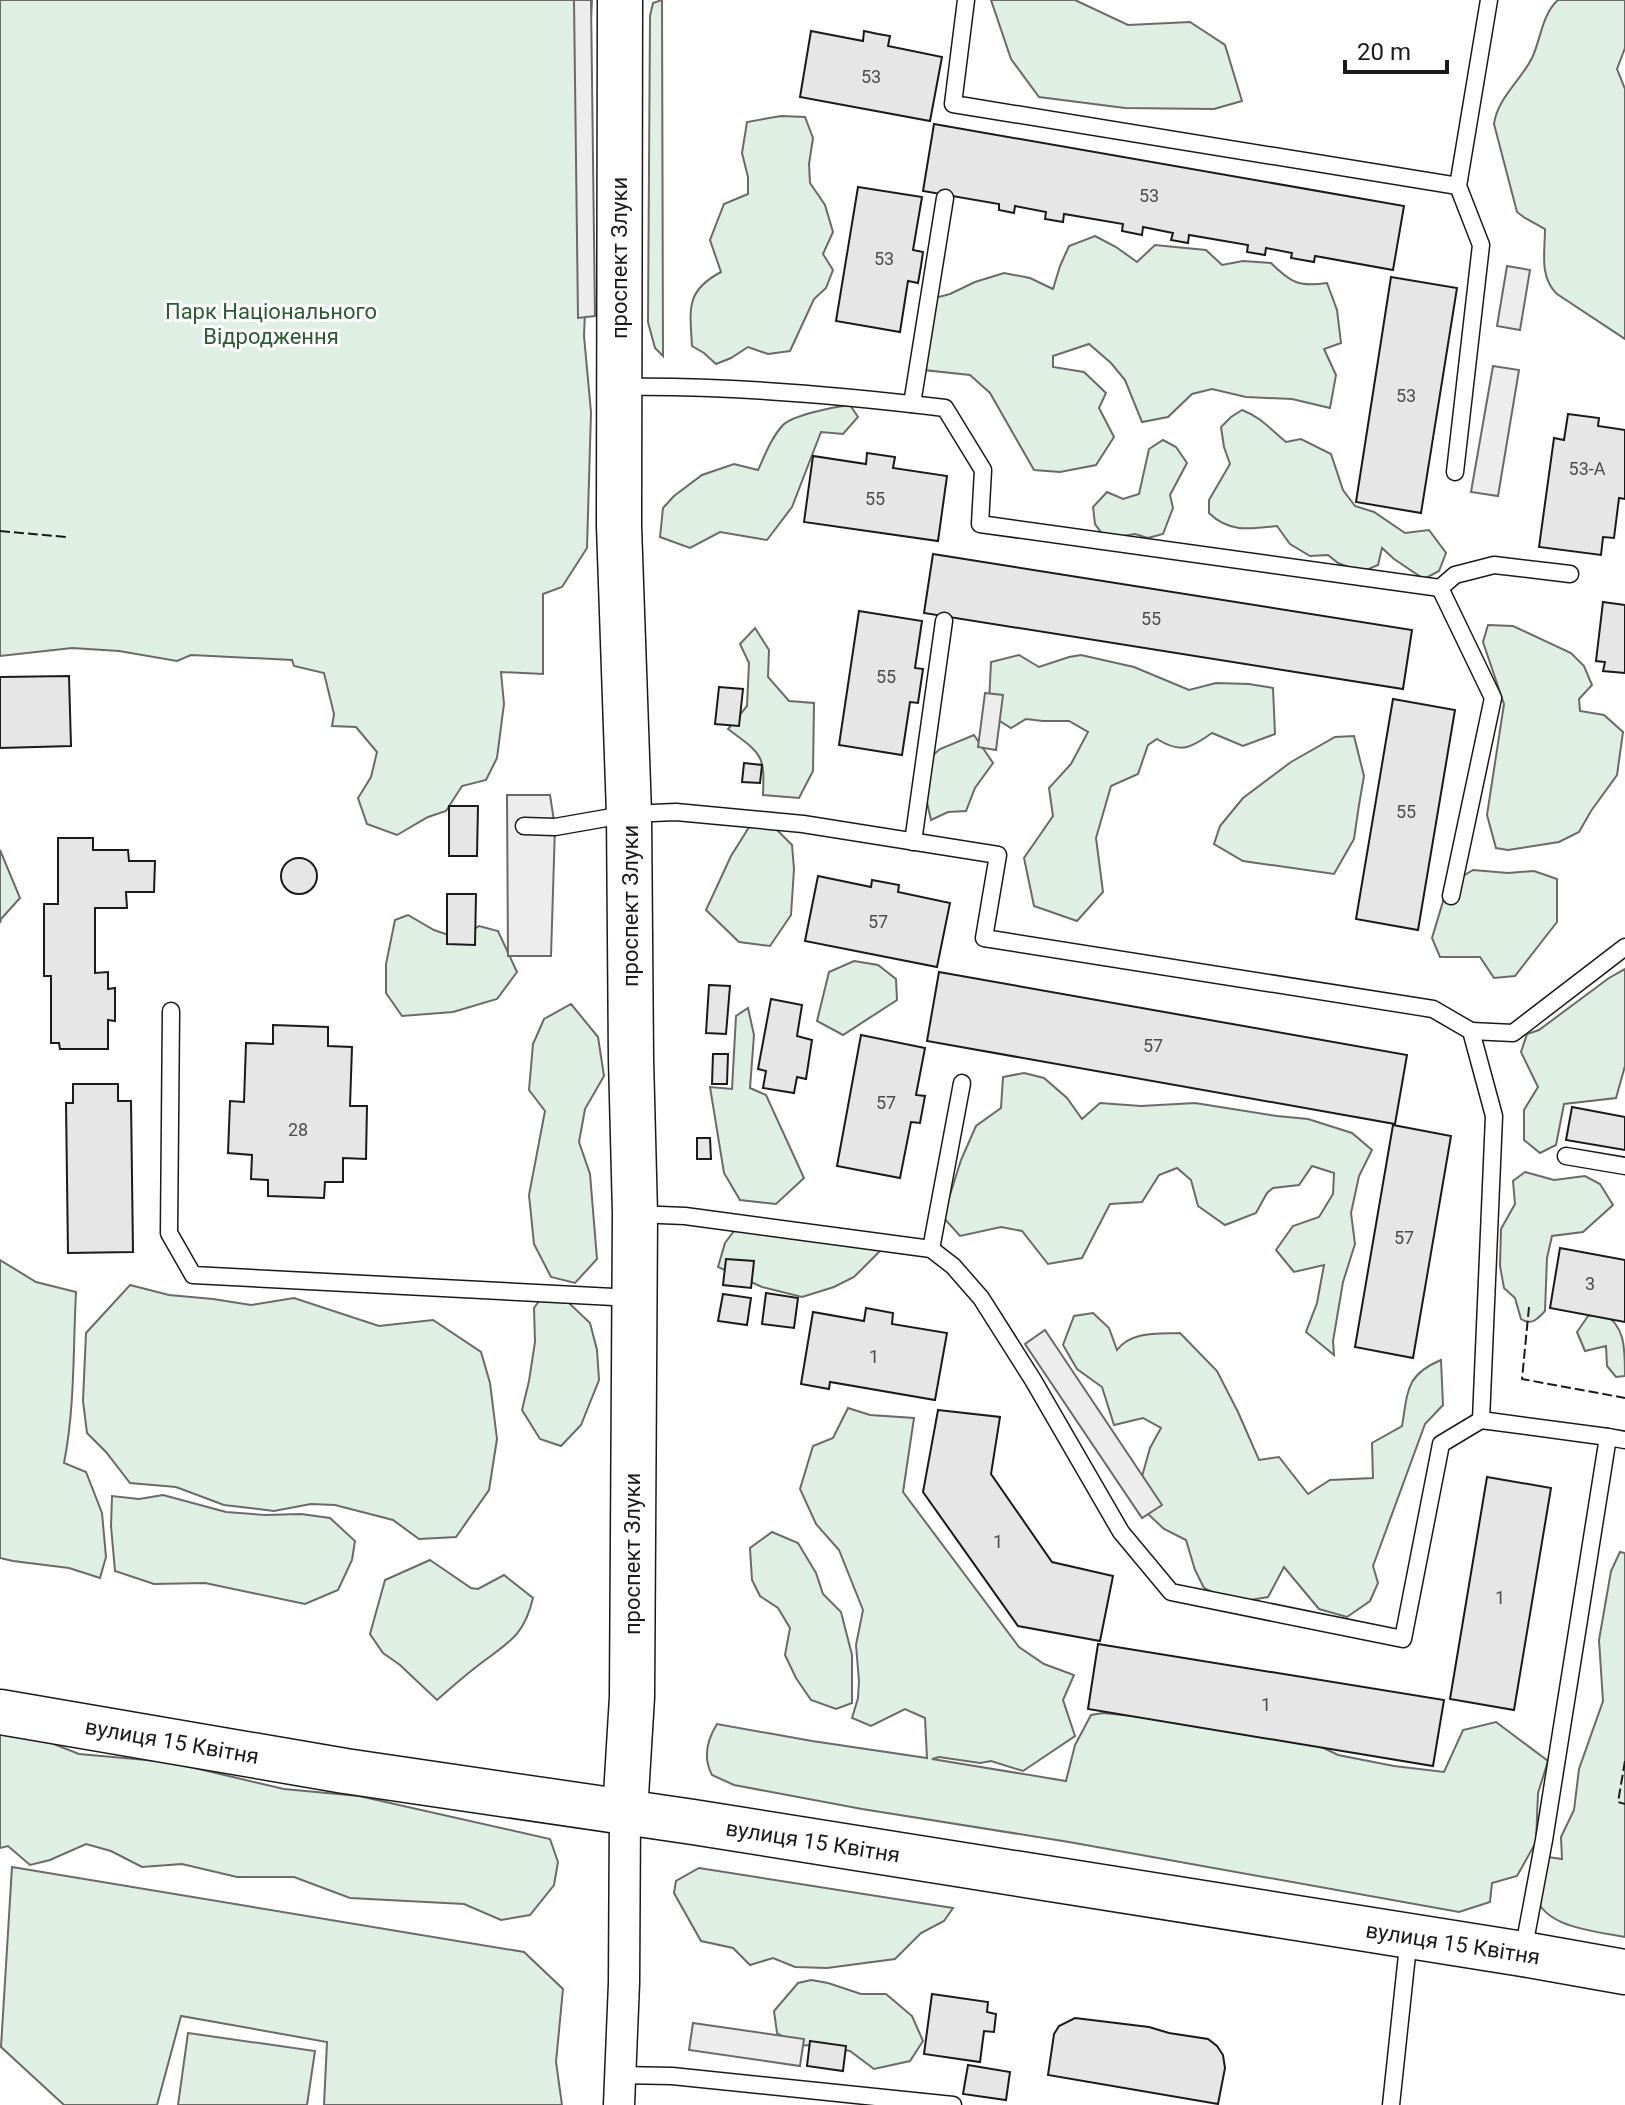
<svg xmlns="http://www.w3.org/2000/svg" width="1625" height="2105" viewBox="0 0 1625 2105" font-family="Roboto,sans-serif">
<rect width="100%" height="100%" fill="#fff"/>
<g fill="#e0efe3" stroke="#6a6a6a" stroke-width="2">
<path d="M0,0H592L588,72L587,264L584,336L591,412L587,548L562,587L543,594V674L501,672L504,704L497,758L486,780L462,786L446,811L428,817L397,835L367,824L358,798L371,777L377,752L356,727L332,726L334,714L324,673L294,666L292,660L191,655L177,661L119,651L72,648L0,656Z"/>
<path d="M662,0L663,356L655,348L648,322L650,16L653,3Z"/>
<path d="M991,0H1075L1128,25L1190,22L1225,45L1242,101L1214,109L1125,108L1039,97L1011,59Z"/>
<path d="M1558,0H1625V48L1617,69L1625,89V339L1557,294C1539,277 1545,252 1545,229L1525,218L1517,212L1494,124C1497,99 1521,80 1532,58C1541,39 1542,14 1558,0Z"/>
<path d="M781,116L805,117L813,138L809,164L810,183L825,205L833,232L823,254L833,270L826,288L814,299L790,351L768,354L748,347L731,358L716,364L704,353L692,346C690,309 685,291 721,272L710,240L724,204L748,194V177L742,153L747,122Z"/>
<path d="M1095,236L1116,247L1137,262L1155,245L1206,250L1222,265L1243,261L1271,263C1291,283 1299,287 1327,283L1337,310L1341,343L1324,349L1336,375L1330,408L1292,399L1246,397L1212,389L1192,394L1168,417L1142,422L1125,380L1111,363L1089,344L1053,356V367L1084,372L1106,393L1099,408L1114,437L1096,465L1060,472L1034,470L990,393L970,375L924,370L931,299L950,294L975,282L1004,273L1030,278L1053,289L1060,266L1069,246Z"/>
<path d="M850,405L858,417L843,434L821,432L792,507L767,540L720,532L690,548L660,537L663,508L674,496L702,475L734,464L758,470C765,455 771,438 783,425C793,415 834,407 850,405Z"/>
<path d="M1242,410C1261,417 1271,430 1286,442L1301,439L1331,454L1343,490L1355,506L1374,512L1405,533L1429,530L1446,553L1439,571L1424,579L1394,559L1382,548L1378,565L1362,572L1338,563L1328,555L1310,556L1290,544L1277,526C1251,529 1229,533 1209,513V500L1230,464L1224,447L1221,427L1231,417Z"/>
<path d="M1163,440L1176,447L1187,463L1170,495L1173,508L1163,534L1148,538L1135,534L1116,537L1103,535L1095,524L1093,507L1107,492L1123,499L1139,494L1149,449Z"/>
<path d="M1488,625L1513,626L1571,653L1584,666L1592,685L1579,699L1580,711L1604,715L1623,732L1617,775L1591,811L1579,832L1559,842L1508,850L1496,848L1487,815L1504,704L1483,642Z"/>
<path d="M755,628L769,650L768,677L789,701L814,703L813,771L799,798L763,795C765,753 761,754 728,729L747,706L749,663L740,644Z"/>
<path d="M1019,655L1039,667L1069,657L1081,655L1134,667L1189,690L1216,683L1249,684L1273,688L1275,734L1243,746L1212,733C1191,748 1181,754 1157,739L1148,745L1138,774L1111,786L1096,838L1103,892L1077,921L1034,906L1024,858L1053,816L1049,788L1071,764L1088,732L1069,721H1043L1026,719L1011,728L995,718L989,703L991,662Z"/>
<path d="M974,735L993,763L975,788L966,811L948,812L931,820L919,767L940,749Z"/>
<path d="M1354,736L1364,776L1359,805L1354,839L1334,874L1243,861L1214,844L1220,826L1243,798L1291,762L1335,737Z"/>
<path d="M751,824L772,825L792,845L794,869L791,915L770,946L739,942L706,910L731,856Z"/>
<path d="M0,850L20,898L1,919L0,923Z"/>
<path d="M1473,870L1508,873L1534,871L1557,879V922L1515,976L1494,978L1480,957H1440L1432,938L1448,885Z"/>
<path d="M408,915L434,930L457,938L479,926L498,931L517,972L497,999L453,1012L402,1016L386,993V964L395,920Z"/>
<path d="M854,961L878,965L896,979L897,1000L843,1035L817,1021L829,972Z"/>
<path d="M1625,969V1066L1616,1098L1564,1104L1556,1145L1540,1153L1524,1140V1110L1538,1087L1521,1052L1527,1034L1539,1030L1609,978Z"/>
<path d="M571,1004L598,1037L604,1076L585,1109L579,1142L590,1174L597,1259L575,1283L551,1277L534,1244L529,1195L545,1111L529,1090L533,1044L544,1019Z"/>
<path d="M748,1008L754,1035L750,1088L766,1095L804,1178L776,1204L740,1200L724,1173L710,1087L732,1089L736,1016Z"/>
<path d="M1024,1073L1044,1078L1067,1098L1082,1119L1100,1103L1141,1106L1195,1103L1277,1116L1308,1119L1352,1133L1372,1150L1359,1176L1351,1213L1355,1244L1343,1282L1333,1341L1334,1355L1306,1332L1317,1303L1324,1265L1294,1272L1276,1250L1293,1226L1319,1217L1333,1194L1334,1173L1312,1166L1299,1185L1273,1188L1267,1193L1256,1213L1225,1225L1198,1206L1191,1180L1177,1168L1159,1175L1142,1202L1110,1204L1082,1258L1048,1264L1022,1231L1001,1227L960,1236L943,1217L961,1160L976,1126L1001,1108L1003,1077Z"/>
<path d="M1525,1172L1554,1180L1585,1176L1600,1184L1613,1205L1583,1232L1552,1236L1547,1258L1545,1311C1537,1319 1532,1326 1521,1319L1515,1298L1504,1288L1500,1266L1501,1229L1515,1204L1513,1181Z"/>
<path d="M743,1219L884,1247L854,1277L834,1287L802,1297L762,1287L718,1267L725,1243Z"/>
<path d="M0,1260L36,1282L76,1292C73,1350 75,1407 64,1463L86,1472L102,1513L106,1557L100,1578L69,1568L13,1561L0,1558Z"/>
<path d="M130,1285L169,1295L213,1299L251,1305L294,1298L379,1326L433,1320L481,1352L490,1383L497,1439L489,1490L456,1537L419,1539L393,1520L335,1505L311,1504L274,1511L224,1505L176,1487L130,1483L106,1452L87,1433L83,1401L86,1333Z"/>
<path d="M544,1294L569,1303L590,1323L597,1350L599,1380L581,1425L561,1446L540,1439L522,1410L529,1381L535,1342L534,1308Z"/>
<path d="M1602,1312C1625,1326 1625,1346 1625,1376L1616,1377L1607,1366L1606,1346L1585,1351L1577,1332L1588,1316Z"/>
<path d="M1093,1313L1109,1328L1117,1350C1131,1331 1158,1334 1180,1333L1217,1371L1238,1412L1259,1460L1279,1457L1308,1494L1330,1480L1373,1478L1372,1443L1402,1426C1408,1392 1405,1375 1441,1360L1443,1405L1425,1424L1373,1566L1378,1583L1370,1601L1347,1617L1319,1609L1284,1567L1268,1597L1233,1603L1204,1588L1195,1570L1186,1540L1164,1529L1147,1513L1141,1480L1150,1448L1161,1428L1143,1418L1114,1425L1102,1387L1077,1369L1063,1345L1074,1316Z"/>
<path d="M848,1408L870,1415L914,1418L903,1492L1019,1647L1044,1664L1074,1675L1063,1700L1075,1736L1023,1771L991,1761L980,1763L939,1757L932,1759L1066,1781L1075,1745L1091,1715L1103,1713L1291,1732L1338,1755L1394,1766L1444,1772L1463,1730L1496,1722L1548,1761L1538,1793L1536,1842L1517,1876L1492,1883L1490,1902L1459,1912L1069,1842L862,1809L734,1785L712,1775C703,1758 707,1740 717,1724L812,1741L927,1758L925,1718L905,1709L871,1726L852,1718L858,1698L859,1681L856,1645L863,1610L839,1550L816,1524L800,1489L813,1446L833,1438Z"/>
<path d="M163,1495L226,1512L265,1515L301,1514L330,1518L355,1541L352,1560L338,1590L305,1604L205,1583L154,1584L115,1571L111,1526L112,1496L139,1499Z"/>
<path d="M772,1532L798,1543L816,1573L823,1594L841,1612L852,1655V1703L836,1709L811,1700L796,1678L785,1655L790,1628L778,1608L760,1596L752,1580L750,1548Z"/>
<path d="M1620,1552L1625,1553V1937C1595,1931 1538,1928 1534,1889C1533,1879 1539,1866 1541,1856L1562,1859L1561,1837L1574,1810L1579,1769L1603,1701L1599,1640L1611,1571Z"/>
<path d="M430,1560L471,1588L478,1589L504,1575L533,1598C524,1636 509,1642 480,1664C465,1675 451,1688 437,1700L400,1665L383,1653L370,1634L385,1580Z"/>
<path d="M0,1734L36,1737L79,1754L169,1762L284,1789L359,1796L550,1839L558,1862L554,1885L530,1915L501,1920L464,1904L350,1898L294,1877H237L182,1864L142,1867L111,1851L86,1844L50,1860L30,1865L8,1846L0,1848Z"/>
<path d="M12,1867L524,1952L563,1989L556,2062L562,2105H324L327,2042L181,2016L157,2105H64L1,2047Z"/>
<path d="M699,1868L953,1908L944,1921L921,1933L895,1959L827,1968L795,1967L773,1958L750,1965L733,1948L701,1941L674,1893L676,1881Z"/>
<path d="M811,1980L828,1983L861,1994H886L912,2016L923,2041L910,2061L874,2069L850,2051L823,2046L797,2045L777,2033L774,2011L798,1983Z"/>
<path d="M188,2033L315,2051L307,2105H178Z"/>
</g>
<g fill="#ededed" stroke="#6a6a6a" stroke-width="2">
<path d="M574,0H591L595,316L578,318Z"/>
<path d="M1507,266L1530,270L1520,330L1497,326Z"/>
<path d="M1493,366L1519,370L1498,496L1471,492Z"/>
<path d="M985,693L1003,695L996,750L978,747Z"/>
<path d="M507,795H550L555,827L551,956H508Z"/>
<path d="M1045,1330L1162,1505L1142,1518L1025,1344Z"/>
<path d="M693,2023L804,2039L800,2066L689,2050Z"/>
</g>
<g fill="#e6e6e6" stroke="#1a1a1a" stroke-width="2">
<path d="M811,31L863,41L864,31L878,34L890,36L888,46L942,57L930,121L800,97Z"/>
<path d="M934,124L1404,206L1393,270L1315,256L1314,262L1291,258L1292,253L1266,248L1265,255L1247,252L1248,245L1189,235L1188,243L1171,240L1173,233L1143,227L1142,235L1122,231L1123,224L1064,214L1063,222L1045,219L1046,212L1015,206L1014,213L999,210V204L923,191Z"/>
<path d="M858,187L922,197L913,250L923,252L921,266L918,283L908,281L900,332L836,321Z"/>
<path d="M1391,277L1457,288L1421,513L1356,502Z"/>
<path d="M1568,414L1599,418L1598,426L1625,430V499L1619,498L1614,538L1603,537L1601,555L1539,547L1554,438L1564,440Z"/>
<path d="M867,453L895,457L893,468L947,476L938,541L804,522L813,456L866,464Z"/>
<path d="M933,554L1412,630L1403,689L924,613Z"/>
<path d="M1603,602L1625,605V673L1603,671L1605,662L1596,661Z"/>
<path d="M859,611L922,621L915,668L923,669L918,703L910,702L902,755L839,745Z"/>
<path d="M69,676L71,746L0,748V677Z"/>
<path d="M719,687L743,689L739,726L715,724Z"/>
<path d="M1393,699L1455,710L1418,930L1356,919Z"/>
<path d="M744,763L762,765L760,783L742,782Z"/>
<path d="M449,806H478L477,856H449Z"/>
<path d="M58,838H93V850H128L129,861H155L154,892H126L127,908H95V973L108,972V989L115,988V1021L108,1020V1049H60L59,1043H51V976H44V904H58Z"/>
<circle cx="299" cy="876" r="18"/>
<path d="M818,876L871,887L872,880L899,885L898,892L950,903L937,967L805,941Z"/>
<path d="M447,894H476L475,945L447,944Z"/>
<path d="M939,972L1407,1055L1395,1124L927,1041Z"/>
<path d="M709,985L730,986L726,1034L706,1033Z"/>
<path d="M771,999L802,1005L797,1036L812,1040L806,1079L797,1077L794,1093L763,1088L766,1071L758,1069Z"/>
<path d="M273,1025L328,1027V1046L352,1047L350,1106H367L366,1159L343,1158V1182H325L324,1198L268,1196V1180L251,1179L252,1155L228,1153L230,1101L244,1102L246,1043L273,1044Z"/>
<path d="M861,1035L925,1048L916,1095L925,1096L920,1123L911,1122L900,1178L837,1166Z"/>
<path d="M713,1054H728L727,1084H712Z"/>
<path d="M73,1084H118V1101H131L133,1252L68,1253L66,1103H73Z"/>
<path d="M1572,1107L1625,1117V1150L1566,1140Z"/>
<path d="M1393,1125L1451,1136L1413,1358L1355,1347Z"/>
<path d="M697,1138H710L711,1159H697Z"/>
<path d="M1560,1248L1625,1260V1322L1550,1308Z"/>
<path d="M726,1259L754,1261L751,1288L723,1285Z"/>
<path d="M766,1293L798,1298L794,1328L762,1324Z"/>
<path d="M723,1294L751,1298L747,1325L718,1321Z"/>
<path d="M866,1308L893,1313L892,1324L947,1333L935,1400L830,1382L829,1389L801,1384L813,1312L864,1321Z"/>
<path d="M938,1410L1000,1417L991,1474L1052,1562L1113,1576L1100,1641L1018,1626L923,1492Z"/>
<path d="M1487,1477L1551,1488L1514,1710L1450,1699Z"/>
<path d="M1098,1644L1444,1700L1433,1766L1088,1709Z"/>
<path d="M932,1994L988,2002L987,2012L996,2014L994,2032L984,2031L980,2062L924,2054Z"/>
<path d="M1075,2018L1149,2027L1169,2033L1208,2039L1217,2046L1223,2055L1225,2068L1218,2104L1048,2075L1054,2034L1059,2026Z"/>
<path d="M810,2041L846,2046L843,2071L807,2066Z"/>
<path d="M968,2065L1010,2072L1006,2100L963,2094Z"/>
</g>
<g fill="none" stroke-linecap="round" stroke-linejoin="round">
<g stroke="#1a1a1a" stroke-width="19">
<g id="service">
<path d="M966,0L953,104L1458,186"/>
<path d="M620,387C728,385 838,395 945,408L983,470L980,524L1440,588L1455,575L1494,565L1570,574"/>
<path d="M912,404L945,198"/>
<path d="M1455,472L1481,245L1458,186L1489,0"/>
<path d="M1440,588L1493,698L1451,896"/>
<path d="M524,826L555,827L629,814L676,812L803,824L998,855L984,938L1433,1009L1471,1031L1494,1116L1481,1420L1608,1437L1544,1840L1523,1952"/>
<path d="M913,842L944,621"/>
<path d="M171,1011L169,1233L193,1275L633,1298"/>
<path d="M1471,1031L1513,1033L1625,947"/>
<path d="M1566,1156L1625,1166"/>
<path d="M636,1214L685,1216L931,1249L953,1266L981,1298L1033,1380L1121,1532L1171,1592L1403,1639L1441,1444L1481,1420"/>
<path d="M931,1249L962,1083"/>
<path d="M1608,1437L1625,1440"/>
<path d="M619,2075L672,2076L953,2105"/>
<path d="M1391,2105L1409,1936"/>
</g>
</g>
<g stroke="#1a1a1a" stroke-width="33">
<path id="minor" d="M619,2105L624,1983L625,1812"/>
</g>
<g stroke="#1a1a1a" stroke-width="47">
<path id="secondary" d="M620,0L619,526L629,814L631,1059L635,1214L632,1697L625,1812"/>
</g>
<g stroke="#1a1a1a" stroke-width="47">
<path id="trunk" d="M0,1712L345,1771L693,1822L1523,1954L1625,1972"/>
</g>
<use href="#service" stroke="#fff" stroke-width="16"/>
<use href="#minor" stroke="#fff" stroke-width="30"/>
<use href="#secondary" stroke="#fff" stroke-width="44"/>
<use href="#trunk" stroke="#fff" stroke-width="44"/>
<g stroke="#1a1a1a" stroke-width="2" stroke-dasharray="10 4" stroke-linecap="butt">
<path d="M0,531L66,537"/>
<path d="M1529,1307L1522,1379L1625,1398"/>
<path d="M1625,1761L1618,1802L1625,1804"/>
</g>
</g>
<g text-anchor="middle" stroke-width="6" stroke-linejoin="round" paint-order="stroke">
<g font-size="18" fill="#4d4d4d">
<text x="871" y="83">53</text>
<text x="1149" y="202">53</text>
<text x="884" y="265">53</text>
<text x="1406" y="402">53</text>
<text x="1587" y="475">53-А</text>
<text x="875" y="505">55</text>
<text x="1151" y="625">55</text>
<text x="886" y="683">55</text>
<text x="1406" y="818">55</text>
<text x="878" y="928">57</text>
<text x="1153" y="1052">57</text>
<text x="886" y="1109">57</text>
<text x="298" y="1136">28</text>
<text x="1404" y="1244">57</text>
<text x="1590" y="1290">3</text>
<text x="874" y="1363">1</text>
<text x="998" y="1548">1</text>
<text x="1500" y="1604">1</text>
<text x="1266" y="1711">1</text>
</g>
<g font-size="22" fill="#1a1a1a" stroke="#fff">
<text transform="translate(619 258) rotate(-90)" y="8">проспект Злуки</text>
<text transform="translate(630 906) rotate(-90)" y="8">проспект Злуки</text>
<text transform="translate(632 1554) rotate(-90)" y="8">проспект Злуки</text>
<text transform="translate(172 1741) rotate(10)" y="8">вулиця 15 Квітня</text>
<text transform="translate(813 1841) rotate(9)" y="8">вулиця 15 Квітня</text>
<text transform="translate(1453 1943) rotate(9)" y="8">вулиця 15 Квітня</text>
</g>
<g font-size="22" fill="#2b5a34" stroke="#fff">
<text x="271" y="319">Парк Національного<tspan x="271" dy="25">Відродження</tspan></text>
</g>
</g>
<path d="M1345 60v12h102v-12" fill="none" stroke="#1a1a1a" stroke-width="4"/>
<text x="1357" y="60" font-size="24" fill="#1a1a1a" stroke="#ffffff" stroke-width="6" paint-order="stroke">20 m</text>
</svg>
